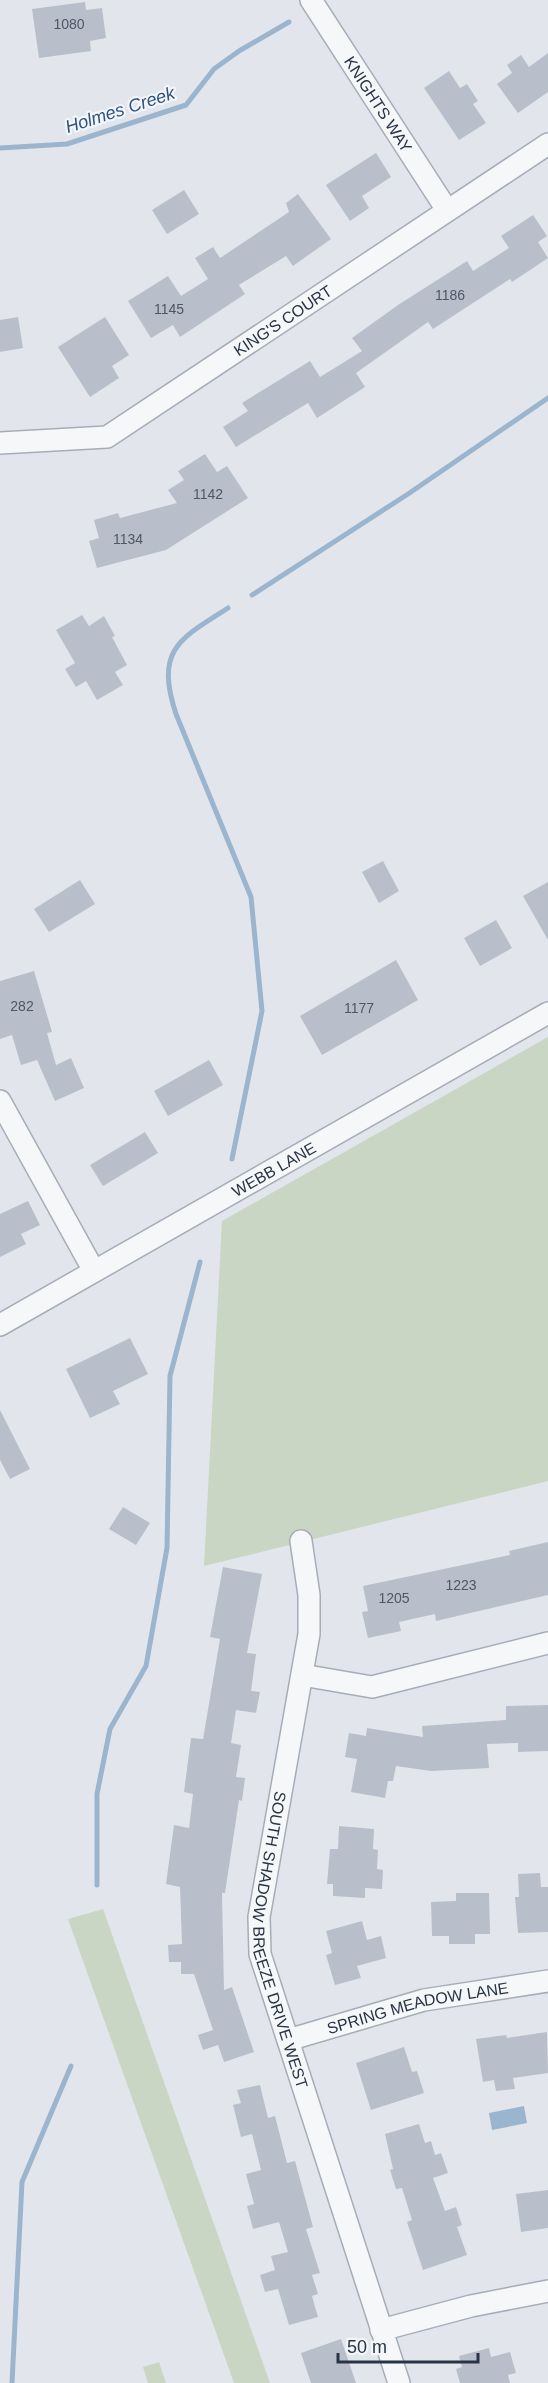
<svg xmlns="http://www.w3.org/2000/svg" width="548" height="2383" viewBox="0 0 548 2383" font-family="Helvetica,sans-serif">
<rect width="100%" height="100%" fill="#e2e6ec"/>
<g fill="#c8d6c3">
<path d="M548,1037V1481L204,1566L222,1221Z"/>
<path d="M103,1909L270,2383H234L68,1919Z"/>
<path d="M159,2362L166,2383H148L143,2367Z"/>
</g>
<path fill="#9bb5ce" d="M524,2106L527,2123L492,2130L489,2113Z"/>
<g fill="none" stroke-linecap="round" stroke-linejoin="round">
<g stroke="#9bb5ce" stroke-width="5">
<path d="M0,148L67,144L186,105L214,69L239,51L289,22"/>
<path d="M252,595L408,494L548,398"/>
<path d="M228,608C179,639 155,650 176,714L251,897L262,1011L232,1159"/>
<path d="M97,1885V1794L110,1729L146,1666L167,1548L170,1376L200,1262"/>
<path d="M12,2383L22,2182L71,2066"/>
</g>
</g>
<g fill="#b9bfca">
<path d="M85,2L86,10L102,8L106,38L90,41L91,51L39,58L32,9Z"/>
<path d="M548,53V92L518,113L497,84L512,73L507,65L521,55L529,67Z"/>
<path d="M449,71L460,88L467,84L478,101L473,104L486,123L459,140L424,88Z"/>
<path d="M376,153L391,177L362,196L369,208L350,221L326,185Z"/>
<path d="M184,190L199,214L167,234L152,210Z"/>
<path d="M298,194L331,239L293,266L286,256L239,285L245,294L180,337L173,325L151,338L128,301L168,276L181,296L208,279L195,258L213,247L220,258L289,212L286,203Z"/>
<path d="M533,215L547,236L538,242L548,258L512,282L510,279L433,329L428,322L356,373L365,387L317,418L308,403L236,447L223,427L248,411L242,403L310,361L320,377L362,351L352,338L398,305L467,261L473,271L509,248L501,236Z"/>
<path d="M18,317L23,348L0,352V320Z"/>
<path d="M105,317L129,355L112,366L119,378L90,397L58,347Z"/>
<path d="M205,454L217,472L227,466L248,498L166,550L97,568L89,541L99,538L94,520L118,513L120,518L177,503L168,490L184,480L178,471Z"/>
<path d="M82,615L89,626L104,616L115,636L112,637L127,665L115,672L123,685L97,700L86,681L76,687L65,669L75,663L56,630Z"/>
<path d="M383,861L399,891L379,903L362,872Z"/>
<path d="M80,880L95,904L49,932L34,909Z"/>
<path d="M548,882V940L523,896Z"/>
<path d="M496,920L512,948L480,966L464,938Z"/>
<path d="M396,960L418,1000L322,1055L300,1016Z"/>
<path d="M34,971L52,1032L47,1033L56,1065L71,1058L84,1088L55,1101L37,1060L21,1065L12,1035L0,1039V981Z"/>
<path d="M209,1060L223,1085L168,1116L154,1091Z"/>
<path d="M145,1132L158,1153L103,1186L90,1165Z"/>
<path d="M28,1201L40,1225L21,1234L26,1244L0,1257V1214Z"/>
<path d="M130,1338L148,1374L113,1391L120,1404L90,1418L66,1369Z"/>
<path d="M0,1410L30,1469L10,1479L0,1460Z"/>
<path d="M123,1507L150,1523L136,1545L109,1529Z"/>
<path d="M548,1542V1595L436,1621L435,1614L399,1622L401,1631L368,1638L362,1612L368,1611L363,1586L510,1555L509,1551Z"/>
<path d="M223,1567L262,1574L247,1653L256,1654L251,1691L260,1692L256,1713L236,1710L231,1743L241,1745L236,1777L245,1778L242,1801L239,1800L225,1893H222L224,1990L232,1987L254,2052L224,2062L218,2045L203,2050L198,2035L213,2030L194,1974H181V1962H169L168,1945L182,1944L180,1887L166,1884L174,1825L189,1828L193,1794L184,1792L191,1738L203,1739L220,1639L210,1637Z"/>
<path d="M548,1705V1751L518,1752V1743L487,1744L489,1768L431,1771L396,1766L393,1781H388L385,1798L351,1792L357,1759L345,1757L349,1733L366,1736L367,1728L423,1737L422,1726L506,1720V1706Z"/>
<path d="M339,1826L374,1829L373,1849L378,1850L377,1869L383,1870L382,1889L365,1888V1898L333,1896V1884H327L330,1849H338Z"/>
<path d="M540,1873L541,1887H548V1932L518,1933L515,1897H519L518,1874Z"/>
<path d="M456,1893H489L490,1934H475V1944H449V1936H432L431,1902L456,1901Z"/>
<path d="M362,1921L367,1940L381,1936L386,1958L357,1966L361,1978L335,1985L326,1955L332,1953L326,1931Z"/>
<path d="M547,2032L548,2073L513,2078L515,2089L496,2091L494,2080L483,2082L476,2039L506,2035L507,2038Z"/>
<path d="M404,2047L412,2072L417,2071L424,2093L371,2110L356,2063Z"/>
<path d="M260,2085L268,2118L275,2116L287,2163L295,2161L313,2227L306,2229L320,2273L312,2275L318,2294L312,2296L318,2317L289,2325L278,2289L265,2292L260,2275L275,2270L271,2256L288,2252L279,2222L253,2229L247,2206L254,2204L246,2174L261,2170L252,2134L241,2137L233,2105L241,2103L237,2090Z"/>
<path d="M419,2124L425,2143L431,2141L435,2155L441,2153L448,2173L433,2178L445,2211L456,2207L462,2225L457,2227L467,2255L423,2270L407,2222L412,2220L402,2188L396,2189L390,2170L393,2169L385,2134Z"/>
<path d="M548,2190V2228L521,2232L516,2194Z"/>
<path d="M341,2339L356,2383H311L301,2353Z"/>
<path d="M489,2348L491,2357L510,2352L516,2373L508,2375L510,2383H460L456,2369L462,2367L459,2356Z"/>
</g>
<g fill="none" stroke-linecap="round" stroke-linejoin="round">
<g stroke="#a7adb7" stroke-width="24">
<g id="minor">
<path id="s1" d="M311,0L447,210"/>
<path id="s2" d="M0,443L107,437L548,144"/>
<path d="M0,1101L94,1271"/>
<path id="s3" d="M0,1325L548,1013"/>
<path id="s4" d="M301,1541L309,1595V1634L259,1917L260,1954L399,2383"/>
<path d="M302,1675L372,1687L548,1643"/>
<path id="s5" d="M288,2040L424,2000L548,1981"/>
<path d="M381,2330L471,2306L548,2291"/>
</g>
</g>
<use href="#minor" stroke="#f5f7f9" stroke-width="21"/>
</g>
<g text-anchor="middle" stroke-width="4.5" stroke-linejoin="round" paint-order="stroke">
<g font-size="14" fill="#4d5766">
<text x="69" y="29">1080</text>
<text x="450" y="300">1186</text>
<text x="169" y="314">1145</text>
<text x="208" y="499">1142</text>
<text x="128" y="544">1134</text>
<text x="22" y="1011">282</text>
<text x="359" y="1013">1177</text>
<text x="461" y="1590">1223</text>
<text x="394" y="1603">1205</text>
</g>
<g font-size="16" fill="#293445" stroke="#f2f5f9">
<text dy="6" stroke="none"><textPath href="#s1" startOffset="124">KNIGHTS WAY</textPath></text>
<text dy="6" stroke="none"><textPath href="#s2" startOffset="318">KING'S COURT</textPath></text>
<text dy="6" stroke="none"><textPath href="#s3" startOffset="315">WEBB LANE</textPath></text>
<text dy="6" stroke="none"><textPath href="#s4" startOffset="406">SOUTH SHADOW BREEZE DRIVE WEST</textPath></text>
<text dy="6" stroke="none"><textPath href="#s5" startOffset="134">SPRING MEADOW LANE</textPath></text>
</g>
<g font-size="18" font-style="italic" fill="#2f547d" stroke="#f2f5f9">
<text transform="translate(120 110) rotate(-18)" y="6">Holmes Creek</text>
</g>
</g>
<path d="M338 2353v9h140v-9" fill="none" stroke="#293445" stroke-width="3"/>
<text x="347" y="2353" font-size="18" fill="#293445" stroke="#f2f5f9" stroke-width="4.5" paint-order="stroke">50 m</text>
</svg>
